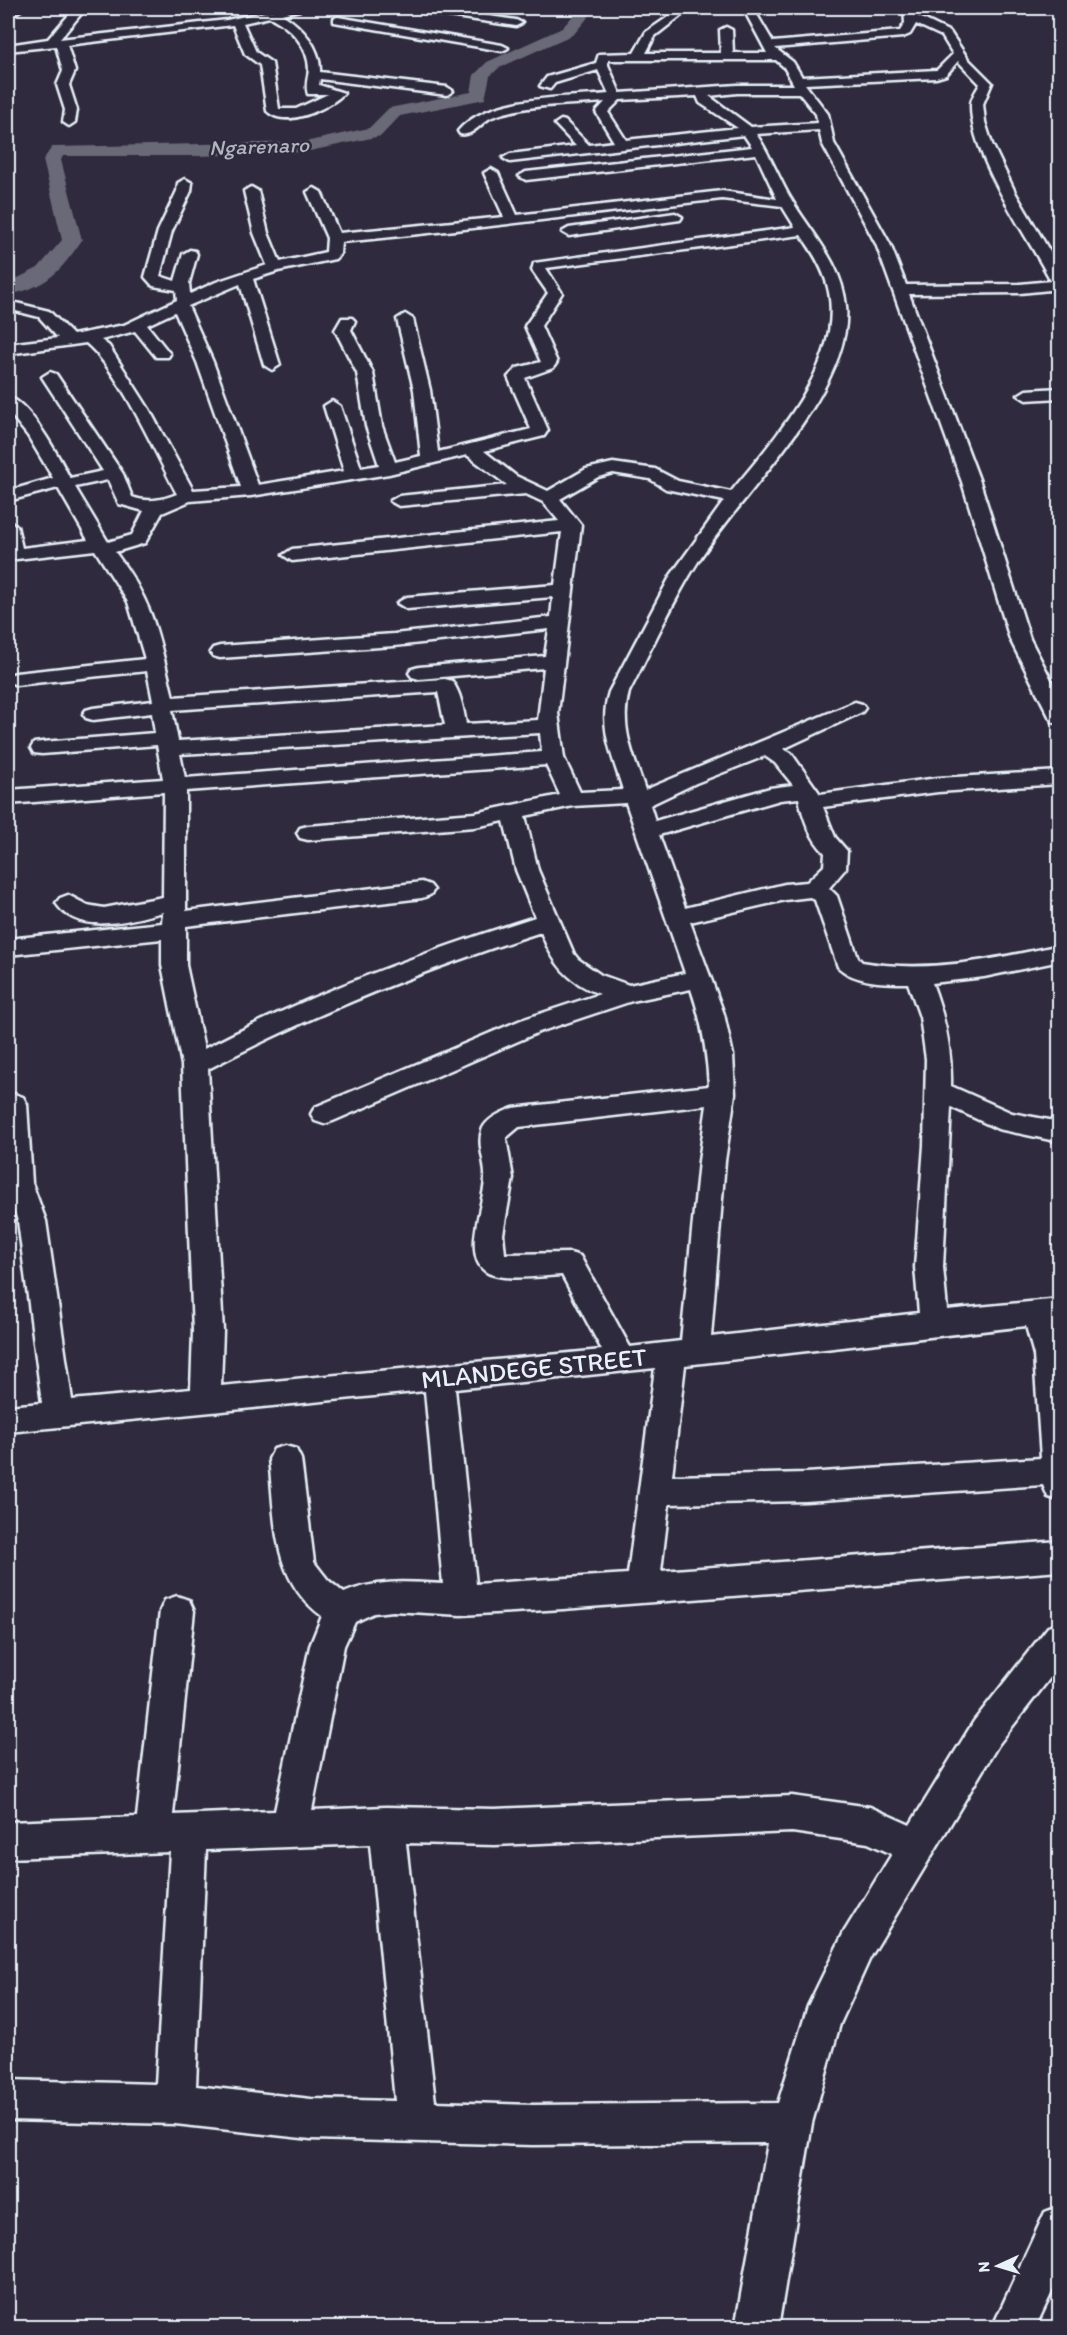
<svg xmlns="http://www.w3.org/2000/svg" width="1067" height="2335" font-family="Itim,sans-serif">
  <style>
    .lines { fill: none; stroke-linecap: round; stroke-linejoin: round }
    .river { fill: #696978; fill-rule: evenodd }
    .minor-casing { stroke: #e8f1f8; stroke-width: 5 }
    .minor { fill: #2f2a3d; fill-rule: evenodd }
    .labels { text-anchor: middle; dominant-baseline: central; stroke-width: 5; stroke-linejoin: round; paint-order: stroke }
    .far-water-label { font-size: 22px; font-style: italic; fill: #afb4be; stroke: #2f2a3d }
    .street-label { font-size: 26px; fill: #e8f1f8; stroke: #2f2a3d }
  </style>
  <rect width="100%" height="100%" fill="#2f2a3d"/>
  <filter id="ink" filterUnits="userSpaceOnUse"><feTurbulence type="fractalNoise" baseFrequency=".0167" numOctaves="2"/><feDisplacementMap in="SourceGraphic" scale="12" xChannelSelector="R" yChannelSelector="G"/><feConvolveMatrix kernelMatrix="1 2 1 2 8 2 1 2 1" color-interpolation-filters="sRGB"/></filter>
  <g filter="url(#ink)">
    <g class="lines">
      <path class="river" d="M580,8H596L574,34L499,68L490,76L485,99L400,116L381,136L305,152L199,156H63L61,160L82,240C60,272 47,287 8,295V283L38,268L62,240L43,160L52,147L305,142L369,128L389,108L471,92L474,75L487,62L562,28Z"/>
      <defs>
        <path id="minor" d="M11,8H24L8,18V10Z
          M75,8H86L60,39L227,20L283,8H301L300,10L282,14C302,27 321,47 320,72L447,87L453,91L447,95L320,79L319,85L344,93C329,109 285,129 267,111L260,65L245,54L233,25L67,45L75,71L69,85L77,110L75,122L69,126L63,122L65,110L57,85L63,71L56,46L8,51V45L48,39ZM270,17C290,27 309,46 309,70C308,78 305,86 308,94H328L296,109H279L272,63L256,52L243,23Z
          M409,8H434L516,20L522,23L516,26L415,11Z
          M666,8H677L683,14L655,36L646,53H721L720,30L726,27L732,30L733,53H767L743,8H753L773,42L900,31L905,23L904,8H915L917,16L950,32L968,59L992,83L983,104L985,122L992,144L1016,194L1060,269V289L1020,293L909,294L980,482L1030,639L1060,697V724L1053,722L1050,718L1010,639L962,482L876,244L822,143L819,130L756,134C769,153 777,174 788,194C809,231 842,262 846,306C854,389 742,493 699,560C672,602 652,648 629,692C619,727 634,757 645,790L855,702L862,704L865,708L862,712L783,749L791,753L820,794L938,778L1060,771V784L938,792L823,807L835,837L847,851L846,868L829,888L837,896L858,958L862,962C929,974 995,959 1060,945V961L984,977L932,983C945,1017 952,1049 951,1086L1012,1113L1060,1122V1142L998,1129L951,1107L943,1267L947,1310L1060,1299V1323H1054L1060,1341V1501L1048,1497L1043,1485L806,1501L669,1504L661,1571L1060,1541V1571L563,1609L461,1615L393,1611L374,1613L355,1622L344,1646L312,1810L386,1807L495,1809L792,1796L870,1807L910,1825L974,1721L1048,1627L1060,1623V1665L998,1745L870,1958L840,2024L812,2123L778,2328H735L768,2143L533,2145L311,2139L175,2124L8,2120V2080L156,2084L170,1852L8,1858V1822L137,1817L160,1611L165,1600L177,1596L189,1600L194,1611L173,1815L275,1811L310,1646L322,1616C270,1578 276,1517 269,1459L274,1449L285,1446L296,1449L301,1459L314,1562L328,1580L344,1593C377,1579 408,1582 443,1584L425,1391L8,1432V1406L42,1403L18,1221L8,1192V1096L14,1094L23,1097L27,1104L32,1183L46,1221L72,1400L191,1389L193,1331L182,1065L162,965V939L8,955V939L162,923L163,912C132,920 78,937 56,903L60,898L68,895L87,905L104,908L163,897L164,792L8,804V790L163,779L157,745L42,754L34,753L31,748L34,743L42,742L155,733L152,713L93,720L86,718L83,714L86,710L93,708L153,701L147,671L16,685L8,681L9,675L16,673L145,659L128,602L95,550L8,560V521L17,526L22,548L88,540L58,488L8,501V491L53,478L28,436L8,411V397C30,402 59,457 70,478L103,471L42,377L50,372L56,374L123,474L132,497C148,503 162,500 177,494C156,454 119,370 86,343L8,354V344L58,338L39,317L8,309V301L49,311L73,335L124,325L177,300L176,290L153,286L145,277L158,231L177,191L178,183L185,179L192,183L191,191L172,231L160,276L175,281L183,254L190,250L195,251L197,254L189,283L190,294L216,282L267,265L254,233L244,191L251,187L258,191L268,233L280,262L326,252L327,238L307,192L314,188L321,192L339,233L504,217L484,173L491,169L498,173L517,215L722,191L777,199L756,154L526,180L519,176L526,172L752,147L744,135L510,162L503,158L510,154L576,146L555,124L561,120L565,121L589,145L614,142L596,112L605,102C569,105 526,104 492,117C481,122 473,137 460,134L458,131C488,95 565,98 609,94L598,70L555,83L550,89L540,86L547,77L596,63L599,54L634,53L646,32L671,15ZM916,24L942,36L953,54L937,70L802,77L793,62L775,48L903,37L910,34ZM608,60H776L784,67L794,85H737L620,93L608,65ZM958,61L980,84C977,90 971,97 971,105C970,156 1027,235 1051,281L1020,284L906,285L890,244L834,143L828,114L805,84L936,78L946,75ZM737,93H799L816,114L818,123L751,127L709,96ZM697,96L700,103L738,128L626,140L608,112L620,100ZM722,199L782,206L795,227L534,263L532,270L548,293L525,326L541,362L517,368L508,377L531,429L438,452L430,390L413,319L405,314L397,319L414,390L421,456L395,462L382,426L373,373L351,330L355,321L352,318H342L335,330L357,373L366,426L379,465L361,468L340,406L332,401L324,406L344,471L258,485L213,362L188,306L240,284L264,365L272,370L280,365L253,279L278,271L335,259L340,254L341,242C468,230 595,213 722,199ZM801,235C813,252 825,271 829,292C843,364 773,440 731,492L678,481L655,469L613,463L586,469L548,491L516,476L484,451L544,436L548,430L525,378L553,368L557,362L541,326L562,293L546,268ZM175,312L197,362L241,487L193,490L149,409L109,346L101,340L135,331L156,357H168L170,354L147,325ZM467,455L507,485L399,496L390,501L399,506L526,494L543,502L559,521L292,549L283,555L292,561L562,532L555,585L407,597L397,603L407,609L553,597L551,617L394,634L220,646L213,648L210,652L213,656L220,658L394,646L549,629L545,656L419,667L412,669L409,673L412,677L419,679L544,668L538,720L466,724C463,708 461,694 452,681L445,679L173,697C158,635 155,605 115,552L145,543L162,513L190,501L251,496L389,474ZM613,473L650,479L666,489L724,501L671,575L609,692C598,727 613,757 623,790L580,792L564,758L558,713L581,525L560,499L598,477ZM108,480L119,504L144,511L132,535L108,542L75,487ZM438,692L445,725L178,741L172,710ZM540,733L542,752L185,778L180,754ZM765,756L775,763L793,785L770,788L655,821L650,805L696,783ZM546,765L560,795L475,813L308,826L300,828L297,833L300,838L308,840L475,827L504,821L516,870L535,917C421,953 310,994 204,1049L186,965V926L422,898L430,895L434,890L430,885L422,882L186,911V791ZM799,798C803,818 810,838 825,853L824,866L807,882L785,884L685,908L659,835L780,800ZM626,803L685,973L629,985L601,975L578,959L574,954L538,870L525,816L573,806ZM810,897L815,900L838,967C855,983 885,983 908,983L920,1017L926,1059L924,1145L915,1267L919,1313L711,1337L725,1161L735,1094L733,1055L724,1014L690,922L785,900ZM541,932C553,963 567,982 600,994L521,1020L315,1107L311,1114L315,1121L324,1124L333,1121L539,1032L632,1001L691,989C702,1021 707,1052 709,1086L513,1108C502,1112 488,1118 483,1128C476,1144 486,1161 485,1178C485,1201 462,1254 485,1271C499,1282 543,1276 562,1275L602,1350L221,1386L223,1331L208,1069C315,1013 426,969 541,932ZM707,1105L699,1161L681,1341L630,1347L580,1256L570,1253L505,1254L503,1234L513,1178L506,1138L519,1127ZM1026,1326L1034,1355L1041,1458L806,1473L672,1476L685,1365ZM655,1368L628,1574L476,1584L455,1389ZM792,1832L868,1843L892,1854L844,1932L808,2006L778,2103L533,2105L435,2102L406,1843L495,1845ZM370,1844L395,2101L311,2099L196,2086L206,1850Z
          M338,17L502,45L508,48L502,51L334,22V18Z
          M675,213L682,217L680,220L569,236L562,232L569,228Z
          M1060,388V398L1026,400L1018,395L1026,390Z
          M1060,2206V2275L1035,2328H992L1045,2212Z"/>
      </defs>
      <use href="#minor" class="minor-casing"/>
      <use href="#minor" class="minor"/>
    </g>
  </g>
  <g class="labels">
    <g class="far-water-label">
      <text transform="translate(259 146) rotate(-2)">Ngarenaro</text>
    </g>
    <g class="street-label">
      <text transform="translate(534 1368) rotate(-6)">MLANDEGE STREET</text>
    </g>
  </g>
  <rect width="1067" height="2335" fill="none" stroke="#2f2a3d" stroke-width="30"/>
  <rect x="15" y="15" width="1037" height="2305" fill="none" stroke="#e8f1f8" stroke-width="2" filter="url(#ink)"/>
  <g transform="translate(998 2266) rotate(266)" stroke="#2f2a3d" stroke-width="4.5" paint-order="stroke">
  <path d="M0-4.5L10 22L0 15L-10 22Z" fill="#e8f1f8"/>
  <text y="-9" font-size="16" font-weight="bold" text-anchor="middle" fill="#e8f1f8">N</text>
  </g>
</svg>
